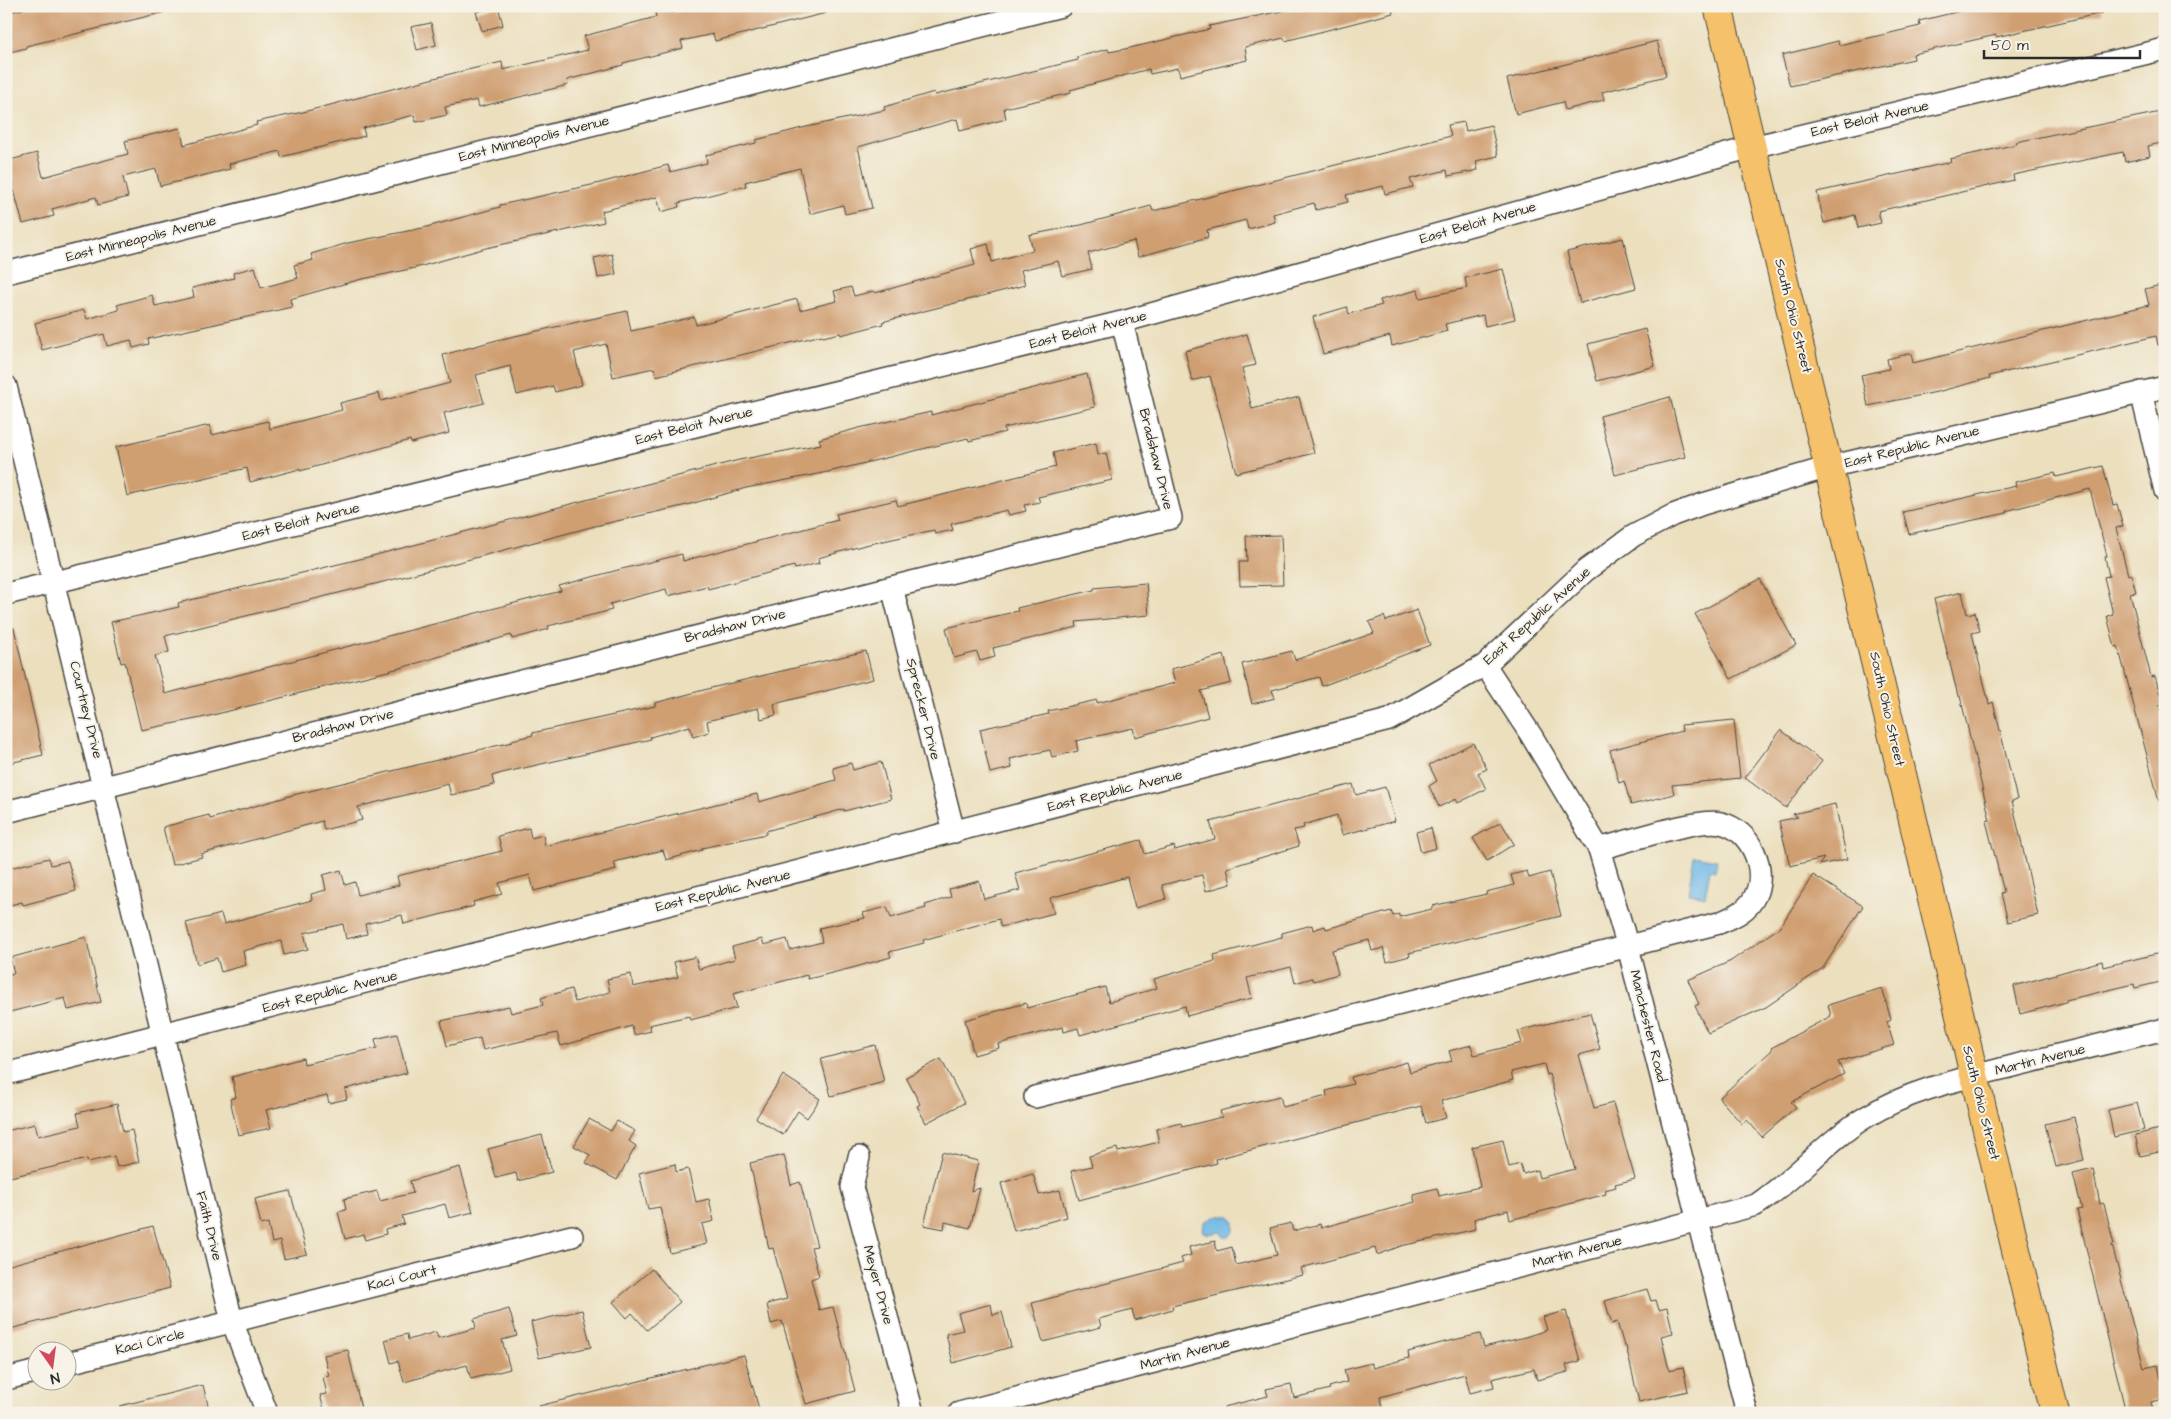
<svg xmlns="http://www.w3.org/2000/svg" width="2171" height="1419" font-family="'Architects Daughter',sans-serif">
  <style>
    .water { fill: #6eb8e6; stroke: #4c7288 }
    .building { fill: #cf9e71 }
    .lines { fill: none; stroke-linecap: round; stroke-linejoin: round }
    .minor-casing { stroke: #484641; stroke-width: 24 }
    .major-casing { stroke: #484641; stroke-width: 30 }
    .minor { stroke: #fff; stroke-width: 21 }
    .major { stroke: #f5c16b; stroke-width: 28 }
    .labels { text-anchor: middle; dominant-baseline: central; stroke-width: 4; stroke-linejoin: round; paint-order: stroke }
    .street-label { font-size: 14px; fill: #2b2b2b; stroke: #f7f3e8 }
  </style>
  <rect width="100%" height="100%" fill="#f7f3e8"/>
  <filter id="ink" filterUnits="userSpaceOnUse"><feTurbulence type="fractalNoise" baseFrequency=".02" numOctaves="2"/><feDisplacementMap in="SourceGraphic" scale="10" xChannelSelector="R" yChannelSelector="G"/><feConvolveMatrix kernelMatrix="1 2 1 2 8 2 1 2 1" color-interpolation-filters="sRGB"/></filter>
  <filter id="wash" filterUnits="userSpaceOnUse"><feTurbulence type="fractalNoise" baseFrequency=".0096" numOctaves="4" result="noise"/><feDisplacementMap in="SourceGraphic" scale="20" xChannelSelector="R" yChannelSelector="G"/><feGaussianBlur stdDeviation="1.12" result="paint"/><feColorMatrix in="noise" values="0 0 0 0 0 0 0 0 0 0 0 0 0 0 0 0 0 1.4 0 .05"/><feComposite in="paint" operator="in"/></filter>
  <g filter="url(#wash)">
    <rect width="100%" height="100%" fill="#ebdfbe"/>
    <path class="water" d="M1694,856L1717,860L1715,871L1710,870L1705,897L1688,893Z
      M1217,1216H1228L1234,1221V1231L1229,1237H1224L1220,1232L1208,1234L1203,1231L1204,1222Z"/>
    <g id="blocks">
      <path class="building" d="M35,6H165V12L26,46V48L6,53V13Z
        M498,6L503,25L482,31L476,12Z
        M654,6H671L672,13L702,6H825L826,13L715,41L713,34L681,41L683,48L623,63V65L567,80L568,85L479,107L477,100L445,107L447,115L416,122L414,115L363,128L365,136L281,157L280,151L229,164L230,169L160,186L156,169L123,177L128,197L98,205L96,197L52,209L54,216L23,224L6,161L37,153L43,177L128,154L125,141L180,128L184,145L257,125L256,122L303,112L454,73L502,62L503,70L588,50L584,36L656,17Z
        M1306,6H1392L1393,13L1285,41L1284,38L1245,47L1247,60L1180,76L1178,68L1150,74L1149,69L1070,90L1071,93L1004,108L1006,119L960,131L957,119L858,147L872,208L845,214L843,205L810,214L800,168L745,182L746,186L678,203L679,207L661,212L657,197L602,211L604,222L486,248L415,268L358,280L290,299L292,307L148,339L149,344L133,348L131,340L107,346L104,334L42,350L35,323L84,310L87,319L119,310L117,305L152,295L155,306L194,297L192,288L234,278L233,273L255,267L261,288L298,278L294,265L313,260L311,254L348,243L423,228L500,207V205L596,184L668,165L670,172L707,163L706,155L756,143V140L802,128L885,110L884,107L934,92L935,95L1078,60L1077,57L1108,49L1109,52L1130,48L1210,29L1209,26Z
        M1981,6H2101L2102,13L1996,37V35L1913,54L1914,59L1790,86L1782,55L1838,41L1839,45L1920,26L1919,21Z
        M431,23L436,45L417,50L411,27Z
        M1657,41L1666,76L1602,92L1604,100L1565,110L1563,102L1516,114L1507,79Z
        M2165,111V142L2148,146L2150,156L2125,162L2123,152L2013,175L2014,180L1878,211L1881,223L1858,228L1855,215L1824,223L1817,192L1951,162L1950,159L2017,144L2016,142Z
        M1464,122L1466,131L1491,125L1498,156L1476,161L1478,170L1448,176L1447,170L1410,179L1413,187L1385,194L1383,186L1346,195L1348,202L1316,210L1314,203L1273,214L1275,222L1248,229L1246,220L1207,230L1208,237L1138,257L1134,241L1088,253L1092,269L1062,276L1058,261L1021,270L1025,285L882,322L883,324L841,335L840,333L823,337L822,335L656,376L654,368L613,377L606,344L574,352L582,385L555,392L553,386L517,395L510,366L476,375L484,403L444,413L449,433L411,443L410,440L300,471V469L250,482L247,468L127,496L116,447L210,425L212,435L268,421L270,429L342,410L340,403L379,393L381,401L450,383L443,355L497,340L627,311L631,331L694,317L696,325L797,299L800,310L837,301L834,291L851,287L854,296L874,291L875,293L975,265L971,249L988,244L992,262L1033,250L1029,235L1081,225L1151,206L1153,211L1451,136L1448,125Z
        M1623,238L1636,288L1580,303L1567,252Z
        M612,254L616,274L598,278L594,258Z
        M1503,269L1515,319L1485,326L1483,315L1445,324L1447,331L1392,346L1390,336L1323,354L1313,317L1347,307L1349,314L1382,305L1380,300L1418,290L1420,298L1467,288L1465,278Z
        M2165,284V344L2158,345L2156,336L1989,376L1990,378L1937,392L1868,406L1861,375L1889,369L1887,359L1911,353L1913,363L2149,305L2145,289Z
        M1645,329L1655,366L1597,381L1588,344Z
        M1247,334L1256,365L1242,368L1252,409L1299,397L1314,453L1236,473L1210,376L1192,381L1185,351Z
        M1087,374L1095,407L1004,428L1005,432L969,441L968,438L828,472L746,488L687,505L595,526L395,579L165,636L169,652L155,656L165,694L561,591L559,586L618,570L682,554L683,561L838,520L836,514L896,500L898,506L1056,467L1053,453L1096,443L1098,455L1106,453L1112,480L1038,497L1040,502L1024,505L1026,511L1009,515L1007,510L951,524L953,530L935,534L934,530L865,545L818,558L819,563L795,569L794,566L708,589L707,586L668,596L666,589L610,604L612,610L548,626L549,629L512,639L511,635L404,667L201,718L141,730L125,662L121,663L111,622L179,607L178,603L372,556L739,460L821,444L819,439L859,428L931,412V415Z
        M1670,397L1685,457L1615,475L1600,416Z
        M2103,466L2113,505L2117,504L2123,526L2116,528L2128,575L2131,574L2136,592L2130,593L2151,677L2155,676L2163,705L2159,706L2165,728V800L2159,801L2118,646L2115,647L2107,616L2113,614L2104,577L2109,576L2105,557L2107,556L2090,489L2006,511L2007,513L1909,534L1903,512L2016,486L2015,482L2055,473L2056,477Z
        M1281,535L1283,585L1240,586L1239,562H1247L1246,536Z
        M1760,579L1796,645L1731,679L1695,614Z
        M1146,583L1149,615L1076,622L1077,627L993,648L995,657L980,661L977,652L954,658L946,628L1018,611L1017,608L1094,590V588Z
        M1962,592L1967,614L1975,612L1980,631L1972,633L1989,704L1993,702L2017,799L2012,801L2038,915L2008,922L2001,893L2004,892L1986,821L1990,820L1960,696H1958L1934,599Z
        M1417,610L1430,645L1322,686L1319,677L1272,690L1275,698L1252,704L1242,664L1292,651L1295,660L1374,633L1369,622L1384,616L1386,621Z
        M14,628L43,755L6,764V629Z
        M866,651L873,679L774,704L776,715L761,719L758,708L707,721L709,732L693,737L690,726L650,737L651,739L502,773L492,776L494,785L468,791L451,795L448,784L358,807L362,820L324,830L322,821L201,854L202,857L172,865L163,827L209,815L210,819L293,795L512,742V740L533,735L532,733L655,706V703L715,687Z
        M1224,655L1231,683L1201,691L1208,717L1135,737L1133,728L1076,741L1078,751L1052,757L1050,750L1010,759L1012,768L990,773L980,729L1049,714L1048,711L1097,700V703L1175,683L1171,669Z
        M1734,720L1740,778L1672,785L1674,794L1631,805L1624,781L1619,783L1610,750L1682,731L1681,725Z
        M1781,730L1822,761L1786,808L1745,778Z
        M1473,743L1487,769L1478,773L1486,789L1458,803L1456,799L1439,807L1429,786L1437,781L1429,765Z
        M881,762L891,799L844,811V809L766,831V834L702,848V850L666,860L663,850L614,862L616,870L534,891L530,875L499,883L502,894L473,902L474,906L404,924L402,915L365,924L367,934L346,939L343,924L304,933L308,949L284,955L281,941L243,951L246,965L221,972L217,958L197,964L186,923L221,914L224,924L312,900L311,894L326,890L323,875L341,870L345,885L355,882L358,895L399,885L397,876L502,851L498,836L529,828L531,838L543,835L545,846L757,794L759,802L836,780L833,768L851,763L853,770Z
        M1353,784L1356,795L1385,787L1395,821L1342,835L1337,815L1303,825L1304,828L1294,830L1299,846L1227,868L1231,884L1206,891L1202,875L1162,885L1166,899L1135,908L1127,877L1050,898L1054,913L1001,927L999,919L923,940L924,943L889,952L891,957L852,968L808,979L807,975L733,994L737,1008L690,1020L689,1016L649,1025L651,1031L634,1035L632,1026L561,1046L557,1033L483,1050L480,1038L447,1046L441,1021L509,1006L511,1013L543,1005L541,998L571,989L575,1002L610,992L607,979L631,974L633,987L678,977L674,962L695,957L699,969L735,959L732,947L762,939L764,945L787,939L790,950L822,942L819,928L865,918L863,913L887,907L891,918L926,908L925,905L951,897L949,889L979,881L984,899L1020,890L1015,873L1141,840L1145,854L1174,846L1175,850L1215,839L1210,822Z
        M1835,804L1847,859L1819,865L1824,858L1790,866L1779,821L1798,817L1793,814Z
        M1501,822L1514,844L1487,861L1473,838Z
        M1431,828L1436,848L1421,852L1416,832Z
        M49,858L51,865L68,861L76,891L23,905L22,902L6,906V869Z
        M1527,871L1529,878L1550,872L1561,916L1409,953L1410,956L1387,962L1383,948L1372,951L1369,940L1332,950L1338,974L1314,981L1312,978L1295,983L1291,967L1247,978L1252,998L1187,1016L1185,1006L1080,1035L1078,1028L1064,1032L1063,1027L998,1044L999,1048L974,1055L965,1020L1026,1003L1027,1008L1105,987L1109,1002L1157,988L1154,979L1215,961L1214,955L1282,937V933L1312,925L1313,930L1325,926L1326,929L1391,911L1393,916L1399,914V917L1432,909V906L1487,894L1486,892L1514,885L1511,875Z
        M1813,875L1863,906L1823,968L1766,1007L1708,1033L1695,1006L1699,1004L1688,980L1731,961L1780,927Z
        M86,937L101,1002L68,1010L65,998L6,1013V975L14,973L10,958Z
        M2160,953L2162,961L2165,960V981L2135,988L2134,984L2066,1000V1002L2020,1014L2014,986L2102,961L2103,967Z
        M1882,988L1891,1020L1887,1022L1894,1045L1838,1062L1844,1074L1791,1102L1796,1107L1762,1137L1747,1120L1742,1124L1719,1098L1772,1050L1771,1048L1831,1016L1828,1005Z
        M1590,1013L1600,1049L1579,1055L1594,1108L1613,1103L1635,1179L1615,1184L1616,1187L1605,1190L1606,1194L1510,1220L1508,1210L1474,1219L1476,1229L1401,1246L1377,1255L1375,1248L1301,1268L1303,1275L1172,1306L1173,1309L1135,1320L1132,1310L1099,1319L1101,1327L1043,1342L1032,1303L1183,1263L1181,1258L1191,1255L1189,1247L1215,1241L1217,1251L1232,1247L1236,1265L1277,1255L1270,1228L1291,1223L1293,1231L1320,1224L1321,1228L1415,1202L1413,1194L1437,1188L1439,1196L1480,1187L1472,1147L1503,1140L1509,1167L1520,1164L1523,1174L1537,1170L1539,1178L1575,1169L1549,1074L1547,1075L1544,1064L1511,1072L1513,1080L1441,1101L1446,1118L1426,1123L1421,1106L1216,1159L1217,1163L1079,1200L1071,1171L1092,1166L1089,1156L1117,1148L1118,1152L1159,1142L1156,1129L1181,1123L1182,1127L1222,1117L1220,1111L1254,1102L1280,1096L1283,1107L1327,1096L1326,1091L1353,1084L1351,1077L1386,1068L1407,1062L1410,1072L1452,1061L1449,1051L1471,1045L1474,1055L1522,1043L1518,1031Z
        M397,1034L407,1073L345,1089L347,1099L329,1103L327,1095L266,1110L271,1128L238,1135L230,1099L236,1097L232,1077L303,1058L304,1064L377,1048L375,1039Z
        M875,1045L884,1082L831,1096L821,1059Z
        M941,1059L964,1103L926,1123L917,1106L920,1104L906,1077Z
        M783,1075L820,1099L807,1118L798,1111L783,1135L756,1118Z
        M2137,1103L2144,1130L2114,1137L2108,1110Z
        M117,1104L123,1132L132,1130L139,1162L117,1167L114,1156L88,1162L87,1159L6,1178V1131L35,1124L38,1136L80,1126L77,1113Z
        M2074,1117L2084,1160L2056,1167L2045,1124Z
        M589,1119L611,1131L617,1121L635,1131L629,1141L636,1146L617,1180L586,1163L590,1155L574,1146Z
        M2159,1129L2164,1151L2140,1156L2135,1135Z
        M542,1135L552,1172L518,1181L516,1173L496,1178L488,1149Z
        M942,1152L978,1161L971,1191L980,1188L970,1228L945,1222L944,1229L924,1225Z
        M784,1155L791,1185L800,1182L817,1246L811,1247L819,1276L811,1279L819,1310L833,1307L855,1391L806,1404L782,1321L771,1324L767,1304L787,1299L773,1248L769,1249L750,1163Z
        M675,1164L676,1172L688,1169L696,1202L709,1199L714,1221L702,1224L707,1244L670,1253L660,1207L648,1209L639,1173Z
        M460,1167L473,1212L449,1218L445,1204L402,1216L404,1224L385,1229L386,1234L365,1240L363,1234L345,1239L338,1212L346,1210L344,1199L377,1191L380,1201L413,1193L410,1181Z
        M2093,1169L2100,1204L2104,1203L2114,1245H2112L2144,1368L2158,1365L2165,1399L2151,1402L2154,1413H2126L2077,1210L2082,1209L2073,1174Z
        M1033,1174L1039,1195L1060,1190L1067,1217L1014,1231L1001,1183Z
        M290,1191L307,1254L284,1259L280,1241L272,1243L268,1223L261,1225L255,1199Z
        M153,1226L170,1288L6,1330V1266Z
        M652,1269L680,1302L647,1330L632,1313L627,1318L613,1302Z
        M1647,1289L1651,1301L1656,1300L1659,1310L1667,1308L1673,1333L1661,1336L1669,1370L1683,1367L1688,1391L1639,1402L1626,1346H1624L1617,1322L1612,1324L1605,1301Z
        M991,1304L993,1315L1002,1312L1011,1347L953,1363L946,1334L963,1330L958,1313Z
        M509,1309L517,1336L502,1340L510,1369L471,1379L467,1365L404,1382L398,1361L391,1363L385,1340L407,1334L408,1340L436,1332L438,1338L476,1328L474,1319Z
        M582,1310L591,1347L539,1358L531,1322Z
        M1566,1311L1580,1361L1566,1365L1568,1372L1537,1380L1534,1369L1492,1379L1494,1387L1470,1393L1465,1374L1380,1397L1384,1413H1224V1407L1268,1396L1266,1389L1291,1384L1294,1398L1330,1389L1329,1387L1347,1382L1344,1370L1371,1363L1373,1368L1409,1358L1408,1352L1445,1342L1480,1334L1484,1347L1525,1337L1547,1330L1543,1317Z
        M348,1350L362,1413H325L320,1395L327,1394L323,1377L329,1376L324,1355Z
        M744,1355L760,1413H539V1406Z
        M203,1385L210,1413H121L120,1406Z"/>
    </g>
  </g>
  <g filter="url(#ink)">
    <use href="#blocks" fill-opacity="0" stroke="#484641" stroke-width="1"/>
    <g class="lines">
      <defs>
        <path id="minor" d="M6,273L1061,6
          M6,386L232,1321L267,1413
          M2141,392L2165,491
          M892,587L954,832
          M6,594L1122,322L1752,147L2165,49
          M1485,665L1531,735L1599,849L1628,947L1747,1413
          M6,812L892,587L1171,518L1122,322
          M6,1074L1389,720L1485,665L1585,571L1633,536L1673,515L1703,504L1829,467L2165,387
          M1035,1097L1719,923C1733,917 1748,911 1755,896C1768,869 1751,830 1721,823C1697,818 1626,842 1599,849
          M859,1157L852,1187L913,1413
          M68,1363L572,1236
          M6,1379L38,1371
          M959,1413L1756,1205C1796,1179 1826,1141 1866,1117C1911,1089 1966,1078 2017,1065C2066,1053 2115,1041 2165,1029"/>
        <path id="major" d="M1718,6L2055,1413"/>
      </defs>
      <use href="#minor" class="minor-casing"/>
      <use href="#major" class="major-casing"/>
      <use href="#minor" class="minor"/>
      <use href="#major" class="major"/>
    </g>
  </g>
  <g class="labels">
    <g class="street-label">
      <text transform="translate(1870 119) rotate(-13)">East Beloit Avenue</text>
      <text transform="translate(534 139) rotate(-14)">East Minneapolis Avenue</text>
      <text transform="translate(1478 223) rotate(-16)">East Beloit Avenue</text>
      <text transform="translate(141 239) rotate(-14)">East Minneapolis Avenue</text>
      <text transform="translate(1793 316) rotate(76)">South Ohio Street</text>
      <text transform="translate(1088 330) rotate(-14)">East Beloit Avenue</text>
      <text transform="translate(694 426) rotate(-14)">East Beloit Avenue</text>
      <text transform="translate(1912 447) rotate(-14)">East Republic Avenue</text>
      <text transform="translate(1156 459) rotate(76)">Bradshaw Drive</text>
      <text transform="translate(301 522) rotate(-14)">East Beloit Avenue</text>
      <text transform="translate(1537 616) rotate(-42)">East Republic Avenue</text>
      <text transform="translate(735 626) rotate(-14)">Bradshaw Drive</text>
      <text transform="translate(923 709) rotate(76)">Sprecker Drive</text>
      <text transform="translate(1887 709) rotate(77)">South Ohio Street</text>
      <text transform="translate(86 710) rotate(76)">Courtney Drive</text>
      <text transform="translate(343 726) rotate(-14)">Bradshaw Drive</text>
      <text transform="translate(1115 791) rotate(-14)">East Republic Avenue</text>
      <text transform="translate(723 891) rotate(-14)">East Republic Avenue</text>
      <text transform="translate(330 992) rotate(-14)">East Republic Avenue</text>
      <text transform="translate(1648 1026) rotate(76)">Manchester Road</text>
      <text transform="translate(2040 1060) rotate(-14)">Martin Avenue</text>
      <text transform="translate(1981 1103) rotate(76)">South Ohio Street</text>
      <text transform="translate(209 1226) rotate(76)">Faith Drive</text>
      <text transform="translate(1577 1252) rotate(-15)">Martin Avenue</text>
      <text transform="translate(402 1278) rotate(-14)">Kaci Court</text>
      <text transform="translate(878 1285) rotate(75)">Meyer Drive</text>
      <text transform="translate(150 1342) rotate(-14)">Kaci Circle</text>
      <text transform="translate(1185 1354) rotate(-15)">Martin Avenue</text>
    </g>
  </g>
  <rect width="2171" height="1419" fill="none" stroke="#f7f3e8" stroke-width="25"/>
  <g transform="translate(52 1366) rotate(166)"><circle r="24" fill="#f7f3e8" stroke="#a5a39c"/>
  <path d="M0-4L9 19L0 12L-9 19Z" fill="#d1495b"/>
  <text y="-8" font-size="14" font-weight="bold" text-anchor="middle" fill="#2b2b2b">N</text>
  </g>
  <path d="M1984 50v8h156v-8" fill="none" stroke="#2b2b2b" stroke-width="2.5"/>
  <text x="1991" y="50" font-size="15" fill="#2b2b2b" stroke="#f7f3e8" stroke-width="4" paint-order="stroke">50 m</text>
</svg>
